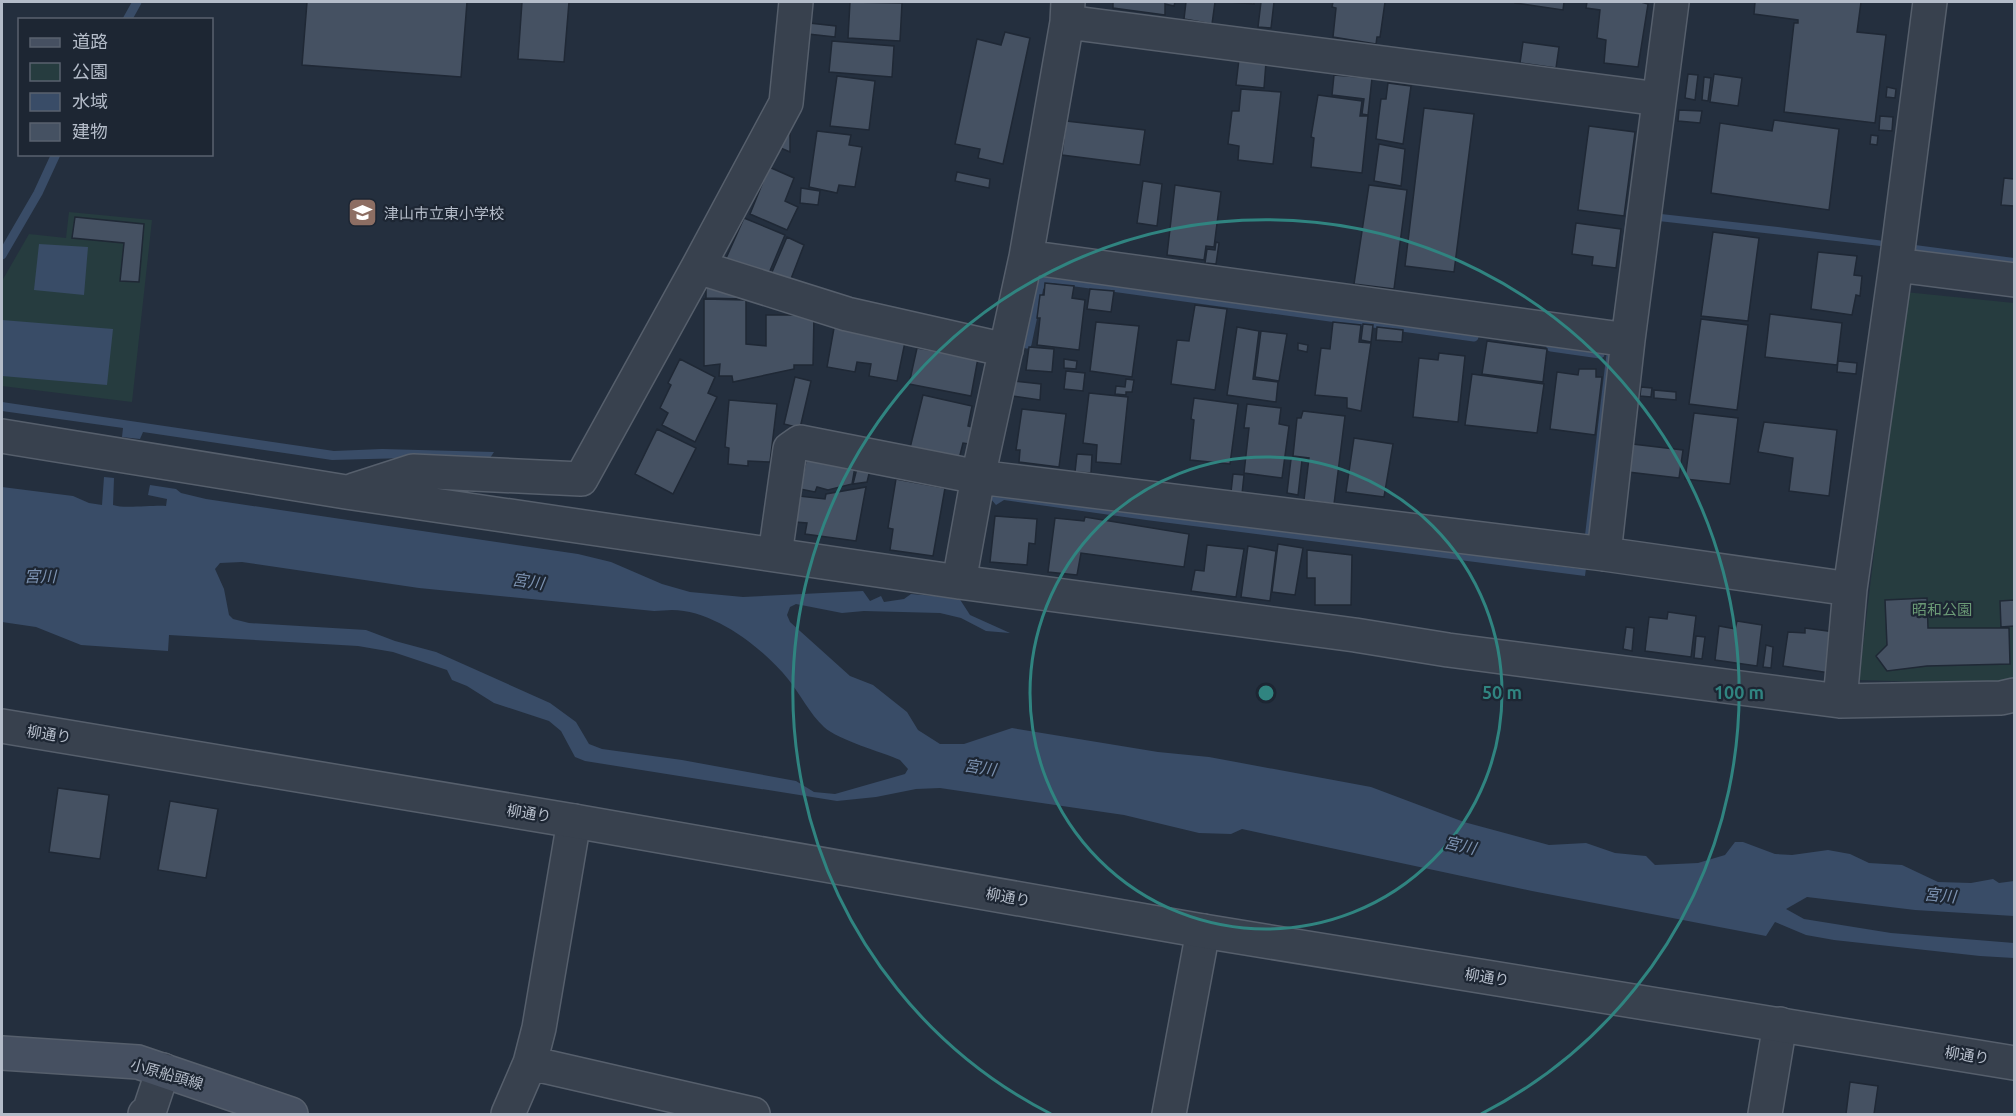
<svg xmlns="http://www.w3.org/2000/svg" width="2016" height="1116" font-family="Ubuntu,'Noto Sans JP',sans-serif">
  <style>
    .green { fill: #263c3f }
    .water { fill: #394c67; fill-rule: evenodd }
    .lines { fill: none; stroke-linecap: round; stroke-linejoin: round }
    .stream { stroke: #394c67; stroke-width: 9 }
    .building { fill: #455162; stroke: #1f2835; stroke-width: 1.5 }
    .minor-casing { stroke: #565f6c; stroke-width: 36 }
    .tertiary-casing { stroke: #565f6c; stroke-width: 36 }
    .secondary-casing { stroke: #565f6c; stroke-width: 36 }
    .minor { stroke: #38414e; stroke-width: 33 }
    .tertiary { stroke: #38414e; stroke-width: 33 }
    .secondary { stroke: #465061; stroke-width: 33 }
    .ring { fill: none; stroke: #308480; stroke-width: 3 }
    .labels { text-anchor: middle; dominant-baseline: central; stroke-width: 4.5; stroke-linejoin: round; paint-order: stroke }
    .poi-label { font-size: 15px; fill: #b4bcc9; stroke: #1d2633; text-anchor: start }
    .park-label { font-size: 15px; fill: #6b9a76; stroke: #1d2633 }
    .street-label { font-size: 15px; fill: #b4bcc9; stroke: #1d2633 }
    .water-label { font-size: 16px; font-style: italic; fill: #7c92b1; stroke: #1d2633 }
    .centre { fill: #308480; stroke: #1d2633; stroke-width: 3 }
    .ring-label { font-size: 18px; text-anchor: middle; font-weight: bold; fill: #308480; stroke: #1d2633; stroke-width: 4.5; stroke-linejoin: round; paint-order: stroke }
  </style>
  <rect width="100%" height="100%" fill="#242f3e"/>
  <path class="green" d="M69,212L152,220L132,402L2,386V281L29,234L66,238Z
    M1905,292L2014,303V678L1989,684L1859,680Z"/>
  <path class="water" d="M1627,208H1633L1634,211L1778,227L2014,258V266L1919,254L1916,250L1632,218L1585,576L1146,520L1004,500L996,505L990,498L1001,492L1581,569L1606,358L1616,301Z
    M39,244L88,247L84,295L34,290Z
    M2,320L113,329L107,385L2,376Z
    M2,402L334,451L382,449L494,452L488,461L406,458L332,460L143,432L140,439L122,437L123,428L2,411Z
    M104,477L114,478L113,505C123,509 152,505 166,506L167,499L148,495L150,485L176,489L181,493L206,499L578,554L611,562L662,584L690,592L743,597L863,591L870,601L881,596L884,602L904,599L911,594L959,598L970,615L1010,633L986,631L961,618L940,613L864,611L842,613L796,604L790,607L787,615L790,622L850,676L873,685L907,712L918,730L940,744H964L1012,728L1158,752L1209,757L1371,787L1464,822L1549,845L1586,843L1615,853L1646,856L1655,865L1698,863L1725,855L1735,842H1743L1775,854L1792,855L1828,850L1850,854L1869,863L1902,865L1938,882L1971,883L1993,879L1999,883L2014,881V916L1915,910L1807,897L1786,909L1804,919L1891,933L2014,943V958L1980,956L1834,940L1806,935L1775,922L1766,936L1532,891L1242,829L1231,834L1199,833L1124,815L940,788L916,789L876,797L837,801L585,761L575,757L561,731L549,721L494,703L467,686L452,680L447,670L393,652L358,646L169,635L168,651L81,645L36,627L2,622V487L73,496L89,503L102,505ZM242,562L419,588L654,611C660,611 666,610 672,610C714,610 763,648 788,679C800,694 810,714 824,727C838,740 882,752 900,760L908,769L905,774L835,794L814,792L796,781L682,760L602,749L589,744L576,722L550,703L436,652L395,641L366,630L249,623L233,619L229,615L224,589L215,569L220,563Z"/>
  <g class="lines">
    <path class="stream" d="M127,20L137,2
      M2,255L38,193L56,154
      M1027,344L1039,287L1047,278L1474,337
      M1551,347L1600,354"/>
  </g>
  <path class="building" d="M307,2H467L461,77L302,65Z
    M522,2H569L564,62L518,59Z
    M850,2L902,3L900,41L848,38Z
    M1113,2H1175L1174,6L1165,4V15L1113,8Z
    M1186,2H1215L1212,24L1184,19Z
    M1229,2H1254V4Z
    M1261,2H1274L1271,28L1258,27Z
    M1333,2H1385L1380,37H1377L1376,44L1333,37L1336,8L1332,7Z
    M1515,2H1564L1563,10L1515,3Z
    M1587,2H1641L1648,4L1638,67L1604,63L1606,40L1597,38L1600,10L1586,8Z
    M1755,2H1861L1857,32L1886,35L1875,123L1784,112L1794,23H1798V20L1754,14Z
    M809,23L836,26L835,37L808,34Z
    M1005,32L1030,38L1003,164L978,158L980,149L955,144L977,39L1001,45Z
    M832,41L894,46L892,77L829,72Z
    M1523,42L1559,47L1556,68L1520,63Z
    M1239,59L1266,62L1264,88L1236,85Z
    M1688,74L1698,75L1695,100L1685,98Z
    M1714,74L1742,78L1738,106L1710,102Z
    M1334,75L1372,78L1368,115L1362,114L1364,99L1332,95Z
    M837,76L875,81L869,130L830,126Z
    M1704,77L1711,78L1708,101L1702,100Z
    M1388,83L1411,86L1403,144L1376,139L1381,99H1386Z
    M1887,87L1896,89L1895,98L1886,97Z
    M1241,89L1281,92L1273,164L1238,160L1239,146L1228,144L1232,111H1239Z
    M1318,95L1362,101L1360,116H1368L1362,173L1311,167L1314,138L1311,137Z
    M1424,108L1474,114L1454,272L1405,266Z
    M1679,110L1702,111L1700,123L1678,121Z
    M1880,116L1893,117L1892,131L1879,130Z
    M1774,120L1839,129L1829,210L1711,193L1720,123L1772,131Z
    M1066,121L1145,130L1140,165L1062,155Z
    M1589,126L1635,132L1624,216L1578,210Z
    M784,131L790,133V152L776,146Z
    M817,131L851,135L849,145L862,147L855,187L839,185L837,193L809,187Z
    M1871,135L1878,136L1877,145L1870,144Z
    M1379,144L1405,149L1401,186L1374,181Z
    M769,167L794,178L785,201L798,207L787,230L750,214Z
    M957,172L990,179L989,188L955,181Z
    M2004,178L2014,179V206L2001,205Z
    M1143,181L1162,184L1157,226L1137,223Z
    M1175,185L1221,192L1214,247L1206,246L1204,260L1167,255Z
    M1369,185L1407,190L1394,289L1354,284Z
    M801,188L820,191L818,205L800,203Z
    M75,217L144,224L139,282L120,281L124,243L72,238Z
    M744,218L785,235L767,278L723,265Z
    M1576,223L1621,229L1616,268L1592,265L1593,257L1572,254Z
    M1713,232L1759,238L1748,321L1701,316Z
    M787,237L804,245L789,284L769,279Z
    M1216,242L1219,243L1216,264L1205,263L1207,249L1215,250Z
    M1818,252L1857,256L1854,275L1862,276L1860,296L1856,295L1852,315L1811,309Z
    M1045,283L1074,286L1072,298L1085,300L1079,350L1037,345L1040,318H1037L1040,295H1044Z
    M706,287L745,297L744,299L706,298Z
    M1090,289L1114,291L1111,312L1087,309Z
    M704,299L746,300V344L766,346V315H814L813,365H794V369L733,382L732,376H719L720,364L704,366Z
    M1195,305L1227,309L1215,390L1171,384L1177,340L1189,341Z
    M1770,314L1842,323L1837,365L1765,357Z
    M1701,319L1748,325L1737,410L1689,404Z
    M1096,322L1139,326L1132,377L1090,371Z
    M1333,322L1361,325L1359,342L1371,343L1361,411L1347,408V398L1315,395L1321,348L1330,349Z
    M1363,324L1373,325L1371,342L1361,340Z
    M1237,327L1259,331L1253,379L1278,382L1276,402L1227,395Z
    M1377,327L1403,330L1402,342L1376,340Z
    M834,328L905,342L897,381L869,376L871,364L857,362L855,372L827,367Z
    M1261,331L1287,334L1279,381L1255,377Z
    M1487,341L1547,349L1543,382L1482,374Z
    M1298,343L1308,345L1307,352L1298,350Z
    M1029,347L1054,349L1052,372L1026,370Z
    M917,348L978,358L971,396L909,384Z
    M1439,353L1465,356L1458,422L1413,417L1419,358L1438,360Z
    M680,359L715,377L708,393L717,397L695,442L662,425L668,413L660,408L671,385L668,383Z
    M1064,359L1077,361L1076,369L1064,368Z
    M1838,361L1857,363L1856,374L1837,372Z
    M1579,369H1596V377H1602L1595,435L1550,429L1557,372L1578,375Z
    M1066,371L1085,373L1083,391L1064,389Z
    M1472,374L1544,384L1537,433L1465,425Z
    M795,377L811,381L800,428L784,424Z
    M1126,379L1134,380L1132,392H1126V395L1115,394L1116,386L1125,387Z
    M1014,381L1041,384L1040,400L1012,396Z
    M1641,387L1652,388L1651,397L1640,396Z
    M1654,390L1676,392V400L1654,398Z
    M1089,393L1128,397L1121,464L1096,462L1097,445L1083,443Z
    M923,395L972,406L968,426L972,427L969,444L963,443L959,459L910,448Z
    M1194,398L1238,404L1230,464L1190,460L1194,420L1191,419Z
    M729,400L777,404L770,462L748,461V466L728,464L729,448L725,447Z
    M1247,404L1281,408L1279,424L1289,426L1282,478L1244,473L1249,428H1244Z
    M1022,409L1066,414L1059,467L1019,462L1020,450H1016Z
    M1303,411L1345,416L1334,504L1304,500L1309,458L1293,456L1297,418H1301Z
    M1694,413L1738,418L1730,484L1685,479Z
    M1764,422L1837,430L1829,496L1789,491L1793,458L1758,452Z
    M657,429L696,448L673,494L635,474Z
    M1354,438L1393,444L1384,497L1346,492Z
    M1632,444L1683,450L1679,478L1628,472Z
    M1077,454L1092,455L1091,473L1075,472Z
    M807,456L855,467L852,484L828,490L817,487L815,492L800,489Z
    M1291,459L1302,460L1298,495L1287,493Z
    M857,468L870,470L867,482L853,484Z
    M1233,474L1244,475L1242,494L1231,492Z
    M896,479L945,488L933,556L890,550L893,529L888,528Z
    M866,487L856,541L805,534L807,523L795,522L799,496L825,499L826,494Z
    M995,516L1037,519L1035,544L1029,543L1027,565L990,562Z
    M1085,517L1189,534L1184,567L1081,553L1077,575L1048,572L1055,518L1084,521Z
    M1278,544L1303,548L1295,595L1272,592Z
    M1207,545L1244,549L1236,597L1191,591L1195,570L1204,571Z
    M1248,546L1276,551L1270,601L1241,597Z
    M1307,550L1352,555L1351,605H1315V578H1307Z
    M1927,598L1928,628H2009L2010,664L1927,666L1887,671L1876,656L1887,645L1885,600Z
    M2014,600V643V626L2001,627L2000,601Z
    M1668,612L1696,616L1691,657L1645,651L1649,617L1667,619Z
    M1737,621L1762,625L1757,666L1715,660L1719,626L1735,629Z
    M1626,627L1634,628L1632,651L1623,649Z
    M1805,628L1835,632L1830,673L1783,666L1788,632L1805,633Z
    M1696,636L1705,637L1702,659L1694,658Z
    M1766,645L1773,647L1771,668L1763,667Z
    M58,788L109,795L100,859L49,852Z
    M170,801L218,809L206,878L158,870Z
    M1850,1082L1878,1086L1874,1114H1846Z"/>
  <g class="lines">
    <defs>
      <path id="minor" d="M1068,2L1067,22L1026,257L978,477L1604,554L1850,589
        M1067,22L1659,99
        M1026,257L1628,340
        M1896,265L2014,280
        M698,267L847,314L1006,350
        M2,436L346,492L959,582L1355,635L1448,650L1840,701L2001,698L2014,695
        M354,490L413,471L581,479L698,267L786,103L796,2
        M1604,554L1628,340L1672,2
        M775,555L790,449L800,442L978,477L959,582
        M1840,701L1850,589L1896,265L1930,2
        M530,1063L753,1114
        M145,1114L149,1112L163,1070
        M508,1114L530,1063L539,1028L574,821
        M1169,1114L1203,931
        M1765,1114L1780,1024"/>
      <path id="tertiary" d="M2,726L574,821L1203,931L2014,1063"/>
      <path id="secondary" d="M2,1053L138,1062L291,1114"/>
    </defs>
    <use href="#minor" class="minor-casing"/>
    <use href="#tertiary" class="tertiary-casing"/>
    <use href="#secondary" class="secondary-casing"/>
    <use href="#minor" class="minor"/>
    <use href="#tertiary" class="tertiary"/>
    <use href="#secondary" class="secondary"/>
  </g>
  <g class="ring">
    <circle cx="1266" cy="693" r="236"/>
    <path d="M1051 1114A473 473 0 1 1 1481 1114"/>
  </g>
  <defs>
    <symbol id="school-square" viewBox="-11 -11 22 22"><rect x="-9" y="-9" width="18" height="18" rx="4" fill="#8d6e63" stroke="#1d2633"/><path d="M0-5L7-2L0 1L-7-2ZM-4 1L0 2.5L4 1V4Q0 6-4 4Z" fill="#fff"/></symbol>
  </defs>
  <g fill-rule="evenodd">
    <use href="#school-square" x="346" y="196" width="33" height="33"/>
  </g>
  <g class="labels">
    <g class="poi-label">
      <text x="384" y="213">津山市立東小学校</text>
    </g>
    <g class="park-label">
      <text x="1942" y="609">昭和公園</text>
    </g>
    <g class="street-label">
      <text transform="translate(49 734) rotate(9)">柳通り</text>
      <text transform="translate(529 813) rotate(9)">柳通り</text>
      <text transform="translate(1008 897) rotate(10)">柳通り</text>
      <text transform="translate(1487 977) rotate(9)">柳通り</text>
      <text transform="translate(1967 1055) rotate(9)">柳通り</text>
      <text transform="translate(167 1074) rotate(16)">小原船頭線</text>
    </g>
    <g class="water-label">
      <text x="40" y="576">宮川</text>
      <text transform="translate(528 581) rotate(8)">宮川</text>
      <text transform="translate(980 767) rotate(9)">宮川</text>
      <text transform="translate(1460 845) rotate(13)">宮川</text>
      <text transform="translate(1940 895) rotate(5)">宮川</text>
    </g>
  </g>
  <circle cx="1266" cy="693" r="9" class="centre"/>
  <g class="ring-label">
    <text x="1502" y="699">50 m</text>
    <text x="1739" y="699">100 m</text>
  </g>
  <rect width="2016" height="1116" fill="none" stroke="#b4bcc9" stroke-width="6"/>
  <rect x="18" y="18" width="195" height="138" fill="#1d2633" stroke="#59626f" stroke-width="1.5"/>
  <rect x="30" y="38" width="30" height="9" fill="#465061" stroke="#59626f" stroke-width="1.5"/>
  <text x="72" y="48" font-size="18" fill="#b4bcc9">道路</text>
  <rect x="30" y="63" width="30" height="18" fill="#263c3f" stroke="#59626f" stroke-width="1.5"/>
  <text x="72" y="78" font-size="18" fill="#b4bcc9">公園</text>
  <rect x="30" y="93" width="30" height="18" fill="#394c67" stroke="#59626f" stroke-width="1.5"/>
  <text x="72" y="108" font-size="18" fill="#b4bcc9">水域</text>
  <rect x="30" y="123" width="30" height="18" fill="#455162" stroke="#59626f" stroke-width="1.5"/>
  <text x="72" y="138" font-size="18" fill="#b4bcc9">建物</text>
</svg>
